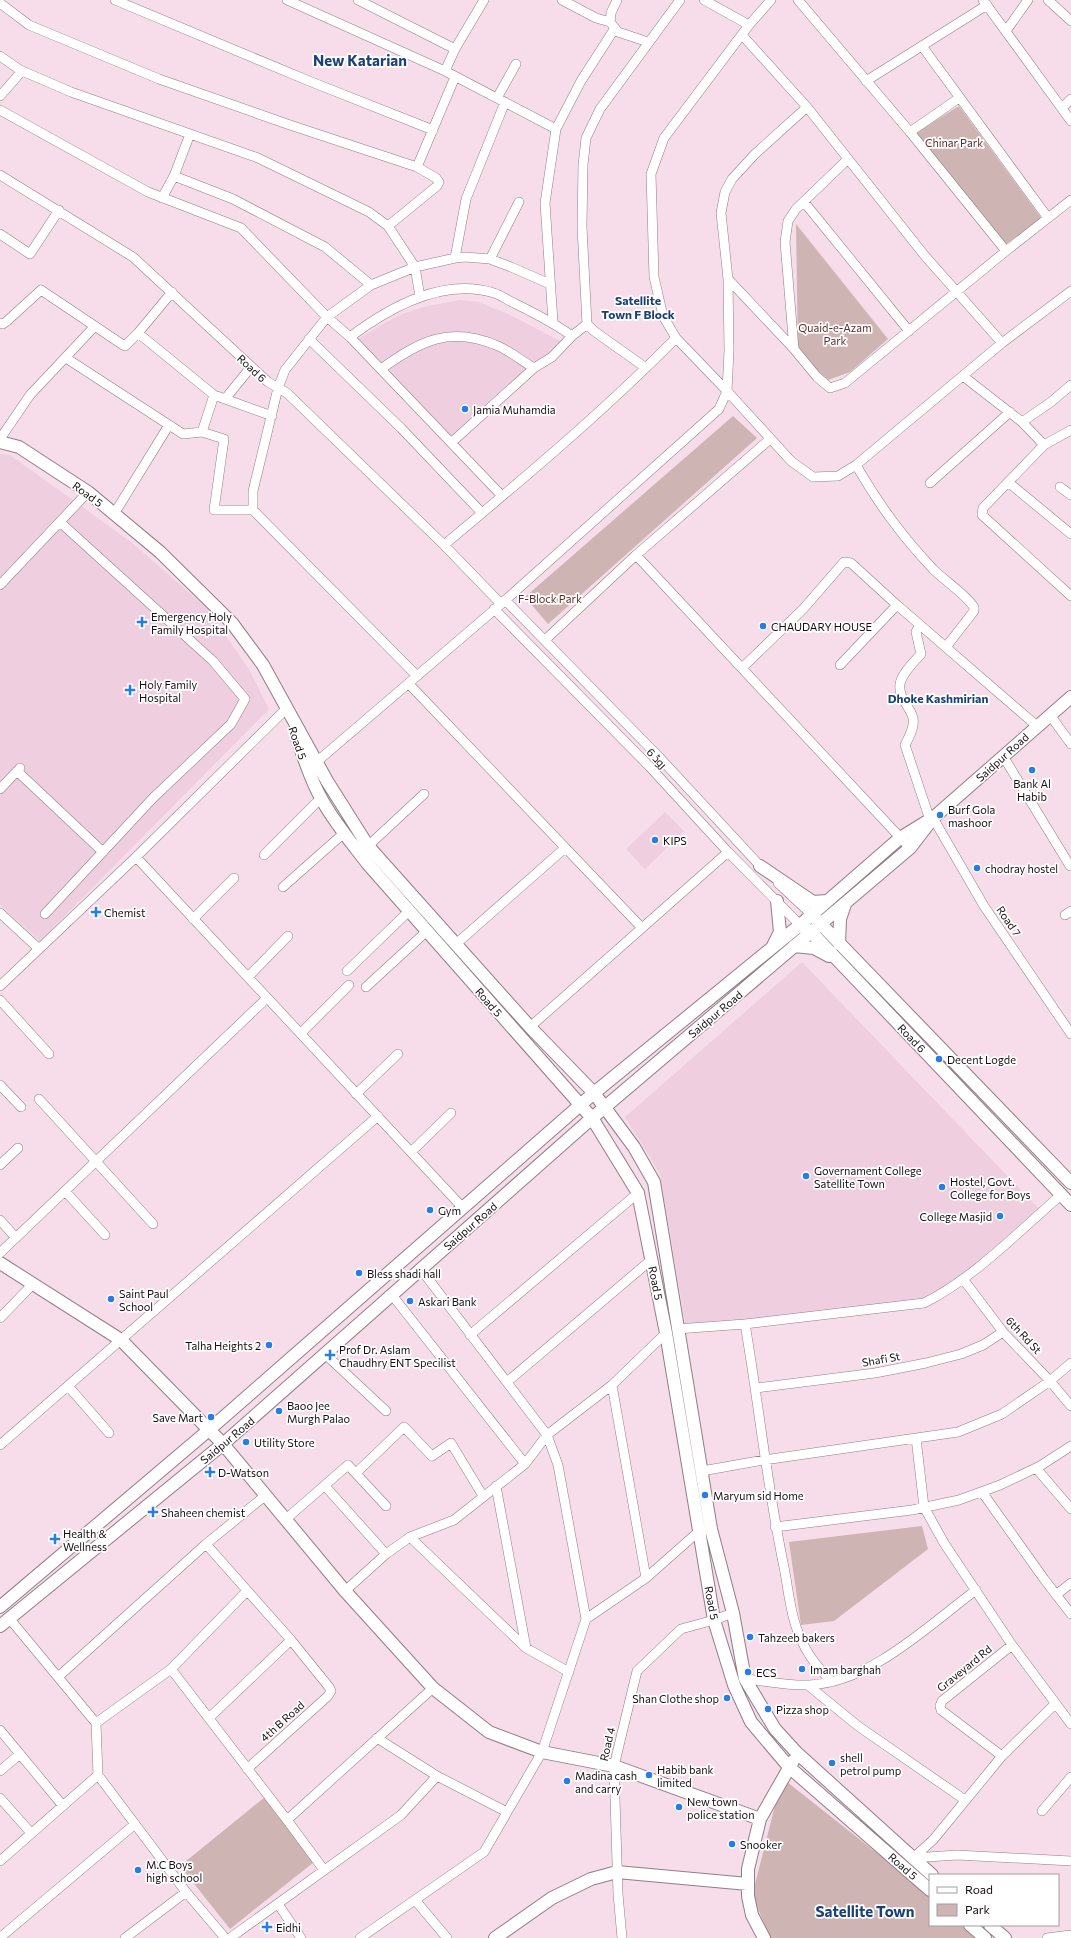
<svg xmlns="http://www.w3.org/2000/svg" width="1071" height="1938" font-family="Commissioner,Cairo,sans-serif">
  <style>
    .built { fill: #efcfdf }
    .green { fill: #ceb4b2 }
    .lines { fill: none; stroke-linecap: round; stroke-linejoin: round }
    .street-casing { stroke: #927d87; stroke-width: 10 }
    .secondary-casing { stroke: #927d87; stroke-width: 14 }
    .street { stroke: #fff; stroke-width: 9 }
    .secondary { stroke: #fff; stroke-width: 12 }
    .poi-dot { fill: #277de7; stroke: #fff; stroke-width: 1.5 }
    .labels { text-anchor: middle; dominant-baseline: central; stroke-width: 3.5; stroke-linejoin: round; paint-order: stroke }
    .park-label { font-size: 11px; fill: #5b2c2b; stroke: #fff }
    .street-label { font-size: 11px; fill: #150d11; stroke: #fff }
    .poi-label { font-size: 11px; fill: #150d11; stroke: #fff; text-anchor: start }
    .neighbourhood-label { font-size: 12px; font-weight: bold; fill: #194176; stroke: #fff }
    .district-label { font-size: 15px; font-weight: bold; fill: #194176; stroke: #fff }
  </style>
  <rect width="100%" height="100%" fill="#f6dde9"/>
  <path class="built" d="M460,300L479,302L510,315L564,343L452,439L356,340L399,315L423,307Z
    M0,454L10,455L131,542L207,608L250,671L269,709L40,941L0,905Z
    M665,812L684,831L645,869L626,849Z
    M802,962L1044,1214L941,1296L911,1306L686,1328L660,1174L625,1117Z"/>
  <path class="green" d="M959,106L1042,219L1006,244L914,134Z
    M796,224L888,339L850,372L828,380L798,352Z
    M733,416L757,438L548,624L525,597Z
    M922,1526L928,1549L834,1621L801,1625L789,1542Z
    M782,1778L930,1895V1925H967L984,1938H771L752,1896Z
    M265,1797L314,1862L230,1929L180,1866Z"/>
  <g class="lines">
    <defs>
      <path id="street" d="M115,0L309,81L433,130
        M287,0L445,71L556,129L545,203L553,322
        M358,0L455,49
        M562,0L596,18L610,22
        M617,0L611,13L610,22L618,32L648,42
        M704,0L749,25
        M771,0L749,25L664,138L651,174L654,277L663,316L676,338L727,391L791,461L813,477L838,476L856,465L1002,343L1071,291
        M798,0L910,132L1006,251
        M983,0L1071,121
        M1048,0L1071,21
        M0,3L29,25L159,79L290,125L417,167L436,178L439,182L437,186L388,226
        M1006,31L1028,0
        M742,35L807,107L925,256L1002,343
        M922,46L1048,218
        M0,56L20,70L71,92L258,158L369,212L388,226L415,267L420,297
        M445,71L455,49L484,0
        M866,81L987,5
        M0,96L22,71
        M497,98L516,64
        M1062,108L1071,99
        M0,110L148,192L241,228L327,317L350,337L502,496
        M556,129L581,81L615,28
        M910,132L959,98
        M417,167L455,77
        M0,175L133,257L268,382L287,393L444,545L501,604
        M174,176L233,199L325,247L371,285
        M162,198L174,176L190,134
        M804,202L909,331
        M0,234L30,254L59,210
        M455,258L466,199L505,102
        M490,259L519,202
        M728,279L794,349L817,377L830,388L845,383L1006,251L1071,200
        M0,323L3,324L7,321L41,290L123,345L125,346L138,333L214,395L272,416
        M138,333L172,292
        M350,337C390,307 443,277 494,293C501,295 507,300 514,303C534,313 553,322 572,336
        M309,339L401,428L482,513
        M794,349L785,242L788,221L796,209L848,159
        M66,358L183,434L202,432L224,439L214,510H253L417,676
        M646,368L594,331L587,324L582,227L583,165L586,138L600,109L680,0
        M381,369C420,341 450,325 498,346C510,351 522,361 534,368
        M963,376L1022,422L1044,445L1071,430
        M225,399L251,367
        M1022,422L1051,402L1071,385
        M202,432L214,395
        M0,439L30,395L95,326
        M452,442L534,368L552,357L572,336L587,324
        M1044,445L983,508L982,515L1071,596
        M856,465C880,506 901,535 933,569C946,582 963,592 974,607V611L946,647
        M1008,482L1071,534
        M930,483L1010,412
        M1060,487L1071,495
        M253,510V491L278,388L285,370L327,317L371,285L415,267L455,258L465,257L490,259L511,267L550,284
        M114,514L169,425
        M444,545C523,479 603,412 676,338
        M636,555L769,440
        M0,585L88,492
        M505,600L660,758L764,870
        M494,609L649,766L728,852L800,925
        M920,625L916,632L921,654C914,662 902,673 900,684C898,698 910,706 913,718C915,727 909,737 905,745L930,820
        M545,640L636,555L910,848
        M840,665L897,605
        M742,668L804,608L844,562L851,563L897,605L1037,726
        M409,684L642,928
        M1050,715L1071,744
        M1003,756L1070,866
        M313,765L501,604L719,409L727,391L729,351L728,279L721,213L725,192L732,179L755,154L807,107
        M17,771L103,852
        M0,789L20,768
        M933,818L984,906L1071,1034
        M368,846L424,794
        M264,855L321,798
        M136,857L463,1208
        M778,883L811,914
        M283,887L344,833
        M0,913L38,948
        M45,914L153,798L231,724L245,699L213,661L61,523
        M1065,915L1071,911
        M193,919L234,878
        M456,944L565,848
        M347,971L409,911
        M248,977L288,936
        M0,986L136,857L287,708
        M366,987L427,931
        M0,1000L49,1054
        M530,1027L728,852
        M301,1033L349,985
        M0,1085L21,1107
        M356,1094L398,1054
        M39,1099L153,1224
        M411,1152L451,1113
        M0,1165L18,1148
        M65,1191L105,1235
        M0,1220L16,1238
        M0,1253L267,998
        M420,1268L547,1435L558,1465L586,1619
        M963,1279L1003,1332L1050,1381L1071,1406
        M392,1295L525,1464
        M0,1318L33,1284
        M745,1324C759,1405 767,1487 784,1567C788,1587 790,1613 798,1632C806,1653 816,1666 832,1682
        M677,1329L745,1324L924,1303C973,1279 1019,1231 1061,1195
        M470,1335L638,1193
        M325,1354L386,1411
        M507,1382L651,1260
        M612,1385L646,1578
        M68,1386L109,1433
        M756,1388L875,1373L926,1363L961,1354L983,1345L1003,1332
        M916,1438L924,1507L944,1543L1012,1645L1071,1724
        M0,1445L378,1116
        M1036,1468L1071,1509
        M702,1471L764,1460L958,1432L1002,1414L1050,1381L1071,1363
        M356,1473L404,1427L432,1456L451,1443L483,1496
        M325,1486L386,1554
        M496,1486L526,1648
        M982,1492L1044,1579L1071,1614
        M286,1519L348,1465L386,1506
        M775,1527L912,1510L959,1500L1000,1485L1040,1466L1071,1446
        M410,1537L526,1648L569,1672
        M345,1591L386,1554L410,1537L454,1520L525,1464L547,1435L612,1385L666,1333
        M1056,1595L1071,1583
        M9,1618L96,1723
        M171,1669L287,1820L324,1870
        M58,1677L206,1544
        M745,1679C766,1681 788,1686 809,1685C870,1683 929,1625 976,1590
        M809,1686L858,1726L965,1800
        M209,1718L291,1640
        M0,1730L63,1806
        M377,1738L437,1776L507,1812
        M1002,1756L941,1710L940,1706L942,1701L1012,1645
        M247,1769L328,1696L331,1691L329,1687L291,1640L206,1544L266,1495
        M0,1771L20,1754
        M0,1798L31,1833
        M1042,1811L1071,1777
        M287,1820L433,1688
        M913,1858L933,1840L1002,1756L1055,1704
        M913,1858L957,1855L1071,1861
        M0,1861L98,1775
        M415,1900L447,1938
        M278,1904L301,1938
        M2,1936L135,1824
        M125,1938L186,1892
        M225,1938L186,1892L98,1775L96,1723L171,1669L247,1591
        M230,1938L401,1815L437,1776
        M360,1938L484,1852L542,1752L586,1619L646,1578L698,1532L704,1531
        M622,1938L618,1894L614,1766L637,1671L681,1629L714,1620L733,1613
        M1047,1938L1071,1935"/>
      <path id="secondary" d="M0,442L19,447L88,492L160,552L232,623L263,665L327,781L368,846L530,1027L594,1093L634,1147L654,1182L711,1529L733,1613L745,1679L775,1729L797,1753L932,1875
        M297,738C304,758 310,779 321,798C333,821 351,842 367,863L592,1118L638,1193L666,1333L714,1620L734,1685L751,1722L789,1767L930,1890
        M760,866L813,902L827,901
        M816,919L1071,1183
        M804,928L811,932L1071,1205
        M839,944L840,919L845,904
        M773,946L780,932L777,901
        M794,946L814,948L829,956
        M0,1263L121,1340L223,1444L345,1591L433,1688L489,1732L542,1752L614,1766L760,1819
        M0,1607L210,1429L594,1093L800,925L900,838L926,822
        M0,1626L223,1444L592,1118L910,848L933,818L1071,697
        M970,1925L985,1938
        M990,1925L1005,1938
        M495,1938L552,1898L591,1879L617,1872L748,1884
        M764,1938L752,1915L748,1896V1869L760,1819L793,1761"/>
    </defs>
    <use href="#street" class="street-casing"/>
    <use href="#secondary" class="secondary-casing"/>
    <use href="#street" class="street"/>
    <use href="#secondary" class="secondary"/>
  </g>
  <g class="poi-dot">
    <circle cx="465" cy="409" r="4"/>
    <path d="M140 616h4v4h4v4h-4v4h-4v-4h-4v-4h4z"/>
    <circle cx="763" cy="626" r="4"/>
    <path d="M128 684h4v4h4v4h-4v4h-4v-4h-4v-4h4z"/>
    <circle cx="1032" cy="770" r="4"/>
    <circle cx="940" cy="815" r="4"/>
    <circle cx="655" cy="840" r="4"/>
    <circle cx="977" cy="868" r="4"/>
    <path d="M94 906h4v4h4v4h-4v4h-4v-4h-4v-4h4z"/>
    <circle cx="939" cy="1059" r="4"/>
    <circle cx="806" cy="1176" r="4"/>
    <circle cx="942" cy="1187" r="4"/>
    <circle cx="430" cy="1210" r="4"/>
    <circle cx="1000" cy="1216" r="4"/>
    <circle cx="359" cy="1273" r="4"/>
    <circle cx="111" cy="1299" r="4"/>
    <circle cx="410" cy="1301" r="4"/>
    <circle cx="269" cy="1345" r="4"/>
    <path d="M328 1349h4v4h4v4h-4v4h-4v-4h-4v-4h4z"/>
    <circle cx="279" cy="1411" r="4"/>
    <circle cx="211" cy="1417" r="4"/>
    <circle cx="246" cy="1442" r="4"/>
    <path d="M208 1466h4v4h4v4h-4v4h-4v-4h-4v-4h4z"/>
    <circle cx="705" cy="1495" r="4"/>
    <path d="M151 1506h4v4h4v4h-4v4h-4v-4h-4v-4h4z"/>
    <path d="M53 1533h4v4h4v4h-4v4h-4v-4h-4v-4h4z"/>
    <circle cx="750" cy="1637" r="4"/>
    <circle cx="802" cy="1669" r="4"/>
    <circle cx="748" cy="1672" r="4"/>
    <circle cx="727" cy="1698" r="4"/>
    <circle cx="768" cy="1709" r="4"/>
    <circle cx="832" cy="1763" r="4"/>
    <circle cx="649" cy="1775" r="4"/>
    <circle cx="567" cy="1781" r="4"/>
    <circle cx="679" cy="1807" r="4"/>
    <circle cx="732" cy="1844" r="4"/>
    <circle cx="138" cy="1870" r="4"/>
    <path d="M265 1921h4v4h4v4h-4v4h-4v-4h-4v-4h4z"/>
  </g>
  <g class="labels">
    <g class="park-label">
      <text x="954" y="142">Chinar Park</text>
      <text x="835" y="327">Quaid-e-Azam<tspan x="835" dy="13">Park</tspan></text>
      <text x="550" y="598">F-Block Park</text>
    </g>
    <g class="street-label">
      <text transform="translate(252 368) rotate(43)">Road 6</text>
      <text transform="translate(88 494) rotate(36)">Road 5</text>
      <text transform="translate(298 743) rotate(71)">Road 5</text>
      <text transform="translate(1002 757) rotate(-42)">Saidpur Road</text>
      <text transform="translate(657 758) rotate(46)">روڈ 6</text>
      <text transform="translate(1009 921) rotate(56)">Road 7</text>
      <text transform="translate(489 1002) rotate(49)">Road 5</text>
      <text transform="translate(715 1014) rotate(-40)">Saidpur Road</text>
      <text transform="translate(912 1038) rotate(46)">Road 6</text>
      <text transform="translate(470 1226) rotate(-41)">Saidpur Road</text>
      <text transform="translate(656 1283) rotate(79)">Road 5</text>
      <text transform="translate(1024 1335) rotate(47)">6th Rd St</text>
      <text transform="translate(881 1359) rotate(-10)">Shafi St</text>
      <text transform="translate(227 1440) rotate(-40)">Saidpur Road</text>
      <text transform="translate(712 1603) rotate(80)">Road 5</text>
      <text transform="translate(964 1668) rotate(-39)">Graveyard Rd</text>
      <text transform="translate(282 1721) rotate(-42)">4th B Road</text>
      <text transform="translate(607 1744) rotate(-77)">Road 4</text>
      <text transform="translate(903 1866) rotate(41)">Road 5</text>
    </g>
    <g class="poi-label">
      <text x="473" y="409">Jamia Muhamdia</text>
      <text x="151" y="616">Emergency Holy<tspan x="151" dy="13">Family Hospital</tspan></text>
      <text x="771" y="626">CHAUDARY HOUSE</text>
      <text x="139" y="684">Holy Family<tspan x="139" dy="13">Hospital</tspan></text>
      <text x="1032" y="783" text-anchor="middle">Bank Al<tspan x="1032" dy="13">Habib</tspan></text>
      <text x="948" y="809">Burf Gola<tspan x="948" dy="13">mashoor</tspan></text>
      <text x="663" y="840">KIPS</text>
      <text x="985" y="868">chodray hostel</text>
      <text x="104" y="912">Chemist</text>
      <text x="947" y="1059">Decent Logde</text>
      <text x="814" y="1170">Governament College<tspan x="814" dy="13">Satellite Town</tspan></text>
      <text x="950" y="1181">Hostel, Govt.<tspan x="950" dy="13">College for Boys</tspan></text>
      <text x="438" y="1210">Gym</text>
      <text x="992" y="1216" text-anchor="end">College Masjid</text>
      <text x="367" y="1273">Bless shadi hall</text>
      <text x="119" y="1293">Saint Paul<tspan x="119" dy="13">School</tspan></text>
      <text x="418" y="1301">Askari Bank</text>
      <text x="261" y="1345" text-anchor="end">Talha Heights 2</text>
      <text x="339" y="1349">Prof Dr. Aslam<tspan x="339" dy="13">Chaudhry ENT Specilist</tspan></text>
      <text x="287" y="1405">Baoo Jee<tspan x="287" dy="13">Murgh Palao</tspan></text>
      <text x="203" y="1417" text-anchor="end">Save Mart</text>
      <text x="254" y="1442">Utility Store</text>
      <text x="218" y="1472">D-Watson</text>
      <text x="713" y="1495">Maryum sid Home</text>
      <text x="161" y="1512">Shaheen chemist</text>
      <text x="63" y="1533">Health &amp;<tspan x="63" dy="13">Wellness</tspan></text>
      <text x="758" y="1637">Tahzeeb bakers</text>
      <text x="810" y="1669">Imam barghah</text>
      <text x="756" y="1672">ECS</text>
      <text x="719" y="1698" text-anchor="end">Shan Clothe shop</text>
      <text x="776" y="1709">Pizza shop</text>
      <text x="840" y="1757">shell<tspan x="840" dy="13">petrol pump</tspan></text>
      <text x="657" y="1769">Habib bank<tspan x="657" dy="13">limited</tspan></text>
      <text x="575" y="1775">Madina cash<tspan x="575" dy="13">and carry</tspan></text>
      <text x="687" y="1801">New town<tspan x="687" dy="13">police station</tspan></text>
      <text x="740" y="1844">Snooker</text>
      <text x="146" y="1864">M.C Boys<tspan x="146" dy="13">high school</tspan></text>
      <text x="276" y="1927">Eidhi</text>
    </g>
    <g class="neighbourhood-label">
      <text x="638" y="300">Satellite<tspan x="638" dy="14">Town F Block</tspan></text>
      <text x="938" y="698">Dhoke Kashmirian</text>
    </g>
    <g class="district-label">
      <text x="360" y="60">New Katarian</text>
      <text x="865" y="1911">Satellite Town</text>
    </g>
  </g>
  <rect x="929" y="1874" width="130" height="52" fill="#ffffff" stroke="#a19ea0"/>
  <rect x="937" y="1887" width="20" height="6" fill="#ffffff" stroke="#a19ea0"/>
  <text x="965" y="1894" font-size="12" fill="#150d11">Road</text>
  <rect x="937" y="1904" width="20" height="12" fill="#ceb4b2" stroke="#a19ea0"/>
  <text x="965" y="1914" font-size="12" fill="#150d11">Park</text>
</svg>
